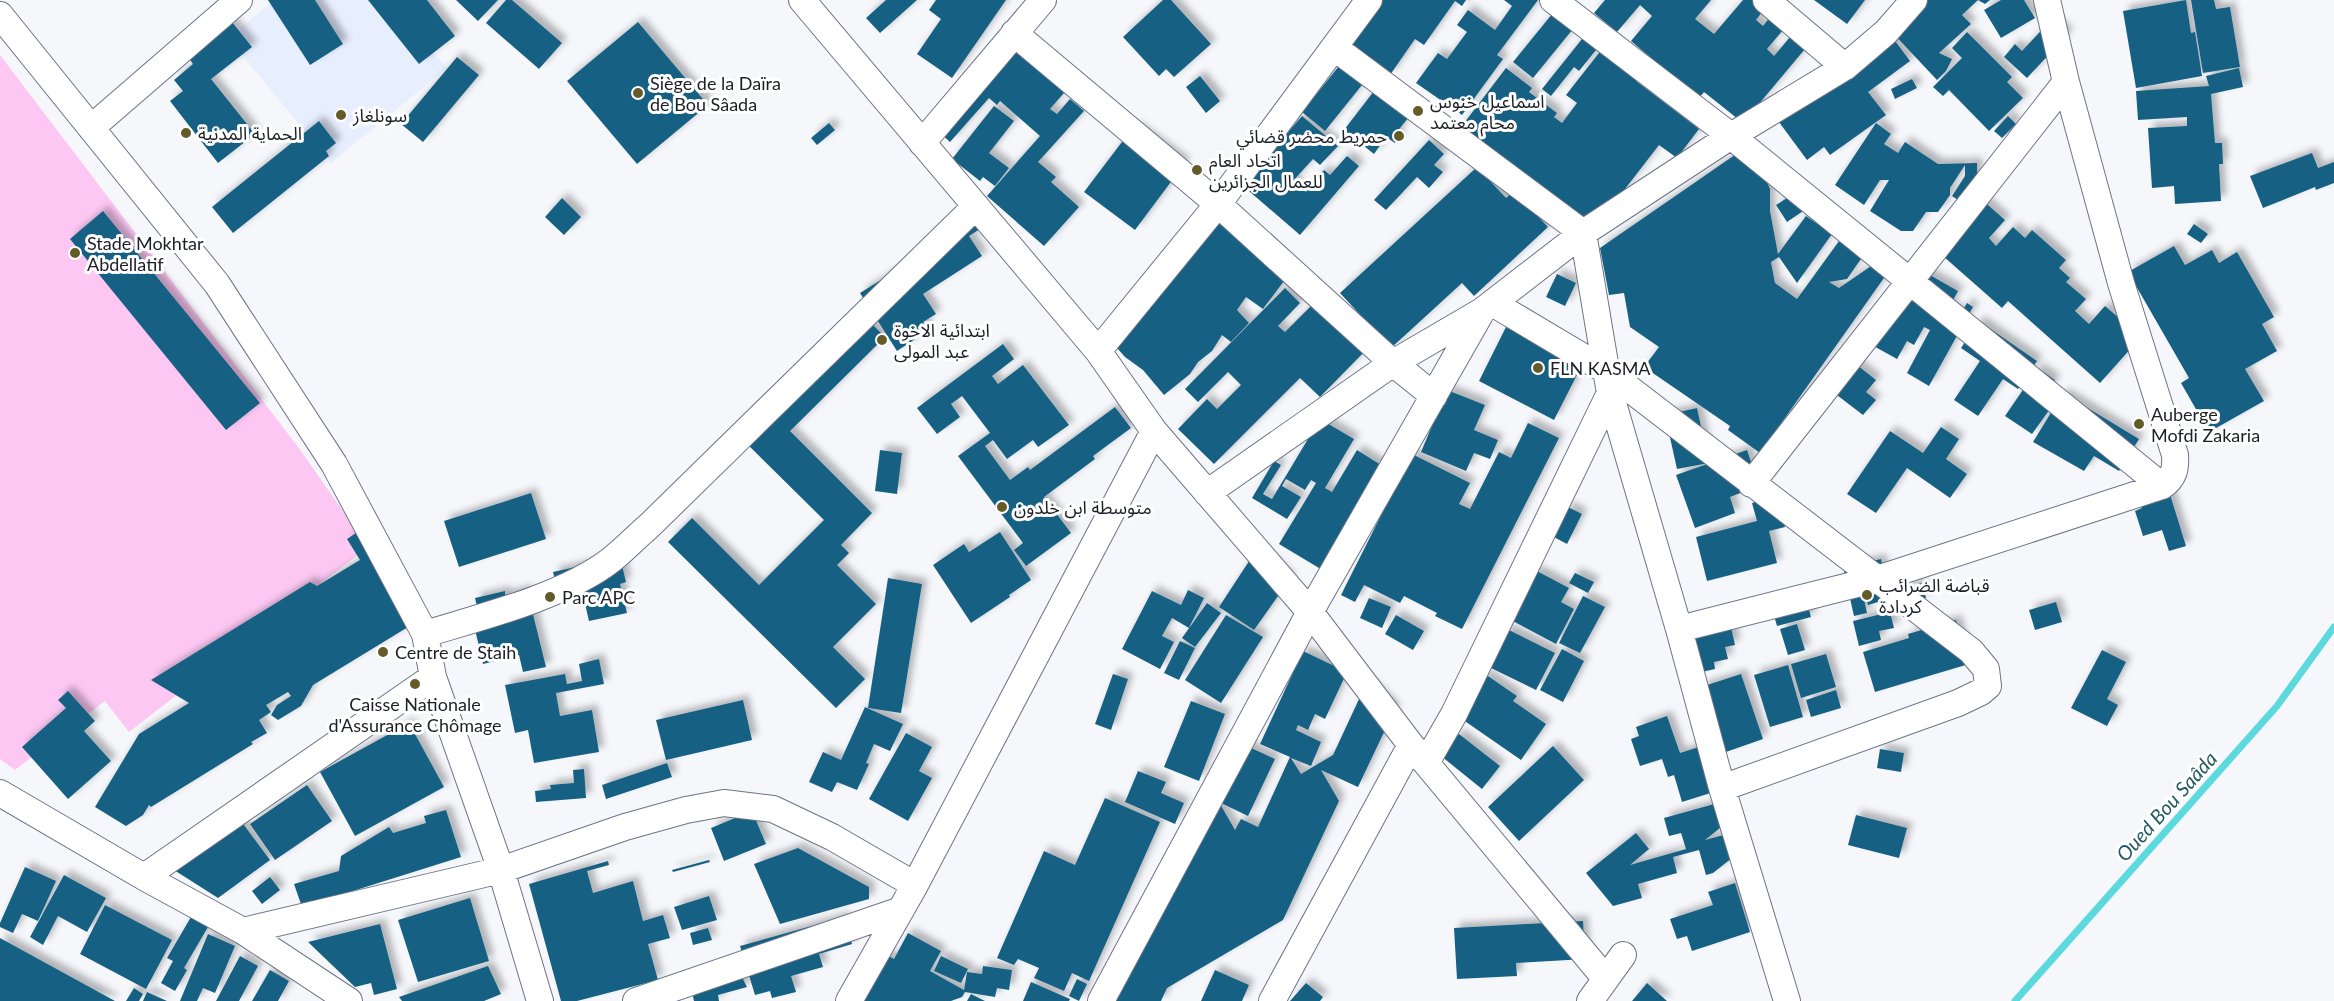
<svg xmlns="http://www.w3.org/2000/svg" width="2334" height="1001" font-family="Lato,'Noto Sans Arabic',sans-serif">
  <style>
    .built { fill: #e7eefe }
    .pitch { fill: #fcc7f2 }
    .lines { fill: none; stroke-linecap: round; stroke-linejoin: round }
    .stream { stroke: #5cd8df; stroke-width: 7 }
    .building { fill: #186183; filter: url(#shadow) }
    .minor-casing { stroke: #6c7485; stroke-width: 28 }
    .minor { stroke: #fff; stroke-width: 26 }
    .poi-dot { fill: #635c29; stroke: #fff; stroke-width: 2 }
    .labels { text-anchor: middle; dominant-baseline: central; stroke-width: 6; stroke-linejoin: round; paint-order: stroke }
    .poi-label { font-size: 18px; fill: #1c1f26; stroke: #fff; text-anchor: start }
    .water-label { font-size: 20px; font-style: italic; fill: #24595d; stroke: #fff }
  </style>
  <defs>
    <filter id="shadow"><feDropShadow dx="5.5" dy="-5.5" stdDeviation="3" flood-color="#0004"/></filter>
  </defs>
  <rect width="100%" height="100%" fill="#f6f7fb"/>
  <path class="built" d="M275,0H391L447,68L331,163L228,38Z"/>
  <path class="pitch" d="M0,55L301,451L368,547L129,732L105,701L15,770L0,759Z"/>
  <g class="lines">
    <path class="stream" d="M2015,1001L2277,706L2334,627"/>
  </g>
  <path class="building" d="M268,0H315L343,44L310,65Z
    M368,0H427L455,36L419,64Z
    M456,0H498L478,21Z
    M506,0H512L562,43L539,69L486,23Z
    M886,0H917L880,33L866,18Z
    M936,0H1006L952,78L917,54L941,19L929,10Z
    M1163,0H1171L1211,44L1174,77L1166,69L1159,76L1123,37Z
    M1383,0H1466L1462,6L1455,1L1424,45L1415,39L1390,75L1350,48Z
    M1504,0H1538L1497,55L1503,59L1462,115L1416,83L1438,53L1447,59L1467,32L1457,25L1468,10L1495,30L1512,6Z
    M1605,0H1711L1695,19L1714,34L1743,0H1755L1765,8L1756,20L1763,26L1774,12L1788,24L1767,49L1774,56L1796,30L1810,43L1743,123L1704,92L1699,98L1631,41L1652,16L1640,5L1617,32L1594,13Z
    M1814,0H1865L1847,24Z
    M1925,0H1990L1985,4L1978,0L1962,15L1971,24L1939,53L1952,59L1946,71L1937,80L1890,30Z
    M2001,0H2024L2035,18L2001,38L1984,10Z
    M2186,0L2191,33L2195,32L2202,76L2136,88L2123,11Z
    M2191,0H2214L2216,9L2230,7L2240,67L2203,73Z
    M1557,8L1577,24L1533,78L1513,62Z
    M2052,19L2068,34L2027,78L2004,57L2015,44L2022,51Z
    M232,22L252,47L211,79L255,134L218,163L170,101L183,91L174,80L193,64L188,57Z
    M638,22L708,105L637,164L567,81Z
    M1967,32L2012,77L2007,82L2023,98L1989,131L1949,90L1943,96L1933,87L1962,58L1952,48Z
    M1586,34L1600,45L1579,71L1574,67L1551,96L1542,89Z
    M1890,34L1910,61L1868,92L1886,115L1830,155L1824,147L1807,160L1776,118Z
    M1606,44L1643,72L1636,81L1699,129L1677,158L1659,145L1591,233L1458,131L1506,68L1532,88L1529,92L1557,113L1554,117L1562,123L1577,103L1566,95Z
    M1015,45L1070,86L1050,109L1057,114L1070,99L1084,111L1038,162L1056,177L1051,182L1079,207L1044,246L987,196L1040,136L1000,101L997,105L989,98L950,142L938,131Z
    M457,57L479,75L423,142L401,124Z
    M1343,61L1366,80L1325,131L1302,112Z
    M2239,68L2243,87L2211,94L2215,143H2222L2223,164H2219L2221,201L2175,204L2174,186L2152,188L2148,128L2187,126V117L2138,120L2136,91L2209,86L2206,76Z
    M1200,76L1220,101L1206,113L1186,87Z
    M1912,79L1917,88L1895,99L1891,89Z
    M1374,91L1409,117L1396,133L1400,136L1395,143L1386,137L1374,154L1344,130Z
    M994,106L1014,121L989,153L1009,168L995,186L983,177L980,181L952,159Z
    M1302,116L1338,146L1320,165L1313,159L1293,181L1306,192L1324,170L1330,175L1347,156L1359,166L1300,235L1242,185Z
    M2008,116L2016,124L2002,138L1994,131Z
    M319,121L336,143L326,151L329,156L233,233L212,207Z
    M829,123L835,130L817,145L811,138Z
    M1876,123L1891,134L1884,144L1898,153L1905,142L1938,164L1977,163V190L1967,206L1952,196L1965,176V165L1950,188V195L1938,212H1926L1913,231H1901L1870,211L1889,180H1880L1864,205L1835,185Z
    M1134,126L1185,163L1135,230L1084,192Z
    M1429,140L1444,154L1434,165L1443,172L1429,188L1417,177L1386,210L1374,200Z
    M1742,150L1765,178L1770,189V211L1778,254L1806,216L1832,234L1797,283L1779,257L1771,262L1775,283L1797,299L1842,237L1865,253L1847,279L1829,282L1839,288L1880,260L1891,268L1760,453L1728,430L1730,426L1644,367L1659,347L1630,327L1624,293L1609,295L1600,248Z
    M2312,153L2318,168L2334,162V183L2316,190L2315,187L2263,208L2250,176Z
    M1477,167L1506,198L1514,191L1548,227L1474,296L1462,283L1391,348L1340,293Z
    M1798,191L1806,209L1787,222L1776,205Z
    M562,198L581,217L564,235L545,217Z
    M1980,198L2005,220L1989,238L1996,246L2013,227L2025,238L2032,230L2066,260L2059,268L2070,278L2066,282L2086,299L2075,311L2089,324L2105,306L2141,337L2100,383L2008,301L2002,308L1935,249Z
    M103,211L260,403L226,430L70,239Z
    M1217,212L1287,277L1263,309L1246,297L1237,310L1249,323L1231,342L1222,335L1212,351L1198,362L1190,374L1164,395L1143,370L1125,357L1117,348Z
    M983,216L988,224L969,236L982,256L923,294L936,314L923,322L929,330L897,351L860,293Z
    M2194,224L2208,234L2201,243L2187,234Z
    M2174,246L2185,265L2212,250L2219,263L2237,252L2274,317L2262,324L2277,351L2245,369L2264,401L2209,432L2181,383L2189,378L2128,272Z
    M1914,266L1958,291L1950,306L1961,313L1967,303L1973,307L1929,386L1907,373L1930,330L1924,327L1914,345L1907,341L1897,359L1870,344Z
    M1557,274L1576,283L1565,306L1546,297Z
    M1285,288L1300,303L1278,326L1285,332L1311,306L1321,316L1327,310L1367,349L1320,397L1300,378L1214,464L1178,429L1207,399L1217,409L1241,385L1228,372L1198,402L1185,389Z
    M863,315L885,337L790,431L872,513L841,545L849,553L837,565L876,604L833,647L865,679L836,708L668,542L692,518L759,585L824,520L740,437Z
    M1979,321L2037,361L2018,389L2003,379L1978,416L1954,400L1980,361L1961,348Z
    M1506,327L1582,365L1554,420L1479,381Z
    M1003,344L1014,359L992,376L998,384L1023,365L1069,425L1038,447L1033,440L1007,459L993,440L985,446L1010,480L1028,467L1030,470L1115,407L1131,428L1093,456L1095,459L1044,497L1071,533L1026,566L1014,550L1023,543L958,456L990,433L962,396L951,404L960,417L937,434L917,408Z
    M1852,361L1876,380L1866,392L1876,400L1863,415L1829,389Z
    M2038,368L2055,380L2045,395L2055,402L2032,434L2005,416Z
    M1447,390L1485,405L1474,430L1498,440L1490,459L1474,453L1466,471L1421,452Z
    M2063,393L2139,439L2119,471L2094,456L2084,471L2033,442Z
    M1697,408L1709,463L1677,469L1665,415Z
    M1320,419L1354,439L1325,488L1332,492L1357,450L1381,465L1324,571L1279,544L1316,483L1311,480L1305,490L1286,479L1282,486L1301,497L1287,519L1252,498L1274,461L1281,465L1263,494L1272,499Z
    M1528,423L1559,438L1462,629L1435,616L1437,613L1404,596L1400,603L1364,585L1355,602L1341,595L1412,454L1470,483L1459,504L1470,509L1499,452L1511,458Z
    M1941,427L1959,439L1946,459L1967,474L1950,498L1907,468L1876,513L1847,494L1890,431L1923,453Z
    M880,450L902,453L897,494L875,491Z
    M1747,450L1754,471L1743,492L1730,497L1735,513L1695,528L1676,475Z
    M2164,475L2186,546L2169,551L2162,530L2143,536L2135,511L2142,508L2135,484Z
    M531,493L546,539L459,567L444,521Z
    M1769,498L1780,508L1785,527L1769,531L1777,563L1707,581L1696,537L1757,521L1752,503Z
    M1568,507L1582,514L1567,544L1552,536Z
    M1000,532L1031,580L1009,595L1010,597L971,623L933,565L964,544L969,552Z
    M356,533L413,624L313,685L301,706L278,720L271,715L277,705L291,696L288,692L266,705L271,712L259,720L267,733L251,742L253,744L151,807L149,805L143,815L126,826L95,807L139,734L189,703L151,680L310,582L317,586L360,560L347,539Z
    M1257,549L1290,579L1254,630L1219,607Z
    M620,557L626,582L620,584L627,613L589,621L583,595L560,600L553,572Z
    M1881,559L1886,585L1862,590L1867,613L1854,616L1843,567Z
    M1535,570L1569,588L1561,602L1574,609L1556,644L1509,619Z
    M1575,573L1594,582L1588,593L1569,583Z
    M888,578L922,584L901,713L868,708Z
    M1922,583L1926,598L1891,609L1888,599L1868,605L1865,594L1894,585L1896,591Z
    M527,590L546,667L523,672L519,655L483,664L474,625L481,623L475,598L505,591V595Z
    M1188,590L1204,598L1189,628L1172,618L1162,636L1174,642L1160,669L1122,649L1152,591L1181,605Z
    M1583,596L1605,607L1580,653L1559,643Z
    M1369,598L1391,607L1382,628L1360,618Z
    M1807,602L1811,617L1777,626L1773,612Z
    M2056,602L2062,622L2035,630L2029,610Z
    M1207,603L1221,613L1195,647L1182,638Z
    M1890,612L1894,628L1879,631L1881,640L1859,646L1853,621Z
    M1226,615L1263,637L1221,703L1185,680Z
    M1396,615L1424,631L1413,650L1385,634Z
    M1956,620L1969,664L1875,692L1863,652L1909,638L1908,634Z
    M1797,624L1805,650L1788,655L1780,629Z
    M1731,627L1735,645L1725,647L1728,659L1714,662L1715,669L1697,673L1688,636Z
    M1507,629L1555,653L1536,690L1489,667Z
    M1180,641L1195,648L1179,680L1164,673Z
    M1562,649L1584,661L1563,702L1540,690Z
    M2102,650L2126,662L2107,699L2118,705L2107,726L2071,708Z
    M1303,651L1347,672L1325,719L1315,714L1308,730L1298,725L1296,730L1321,742L1311,766L1291,758L1301,774L1333,755L1367,682L1395,709L1358,787L1321,770L1339,801L1283,920L1167,988L1161,1001H1115L1236,741L1275,759L1248,816L1219,802L1235,830L1241,819L1258,827L1290,757L1260,744Z
    M1826,654L1836,687L1801,698L1791,664Z
    M599,659L604,684L556,693L560,716L592,710L599,752L534,763L528,730L515,733L505,685L565,674L567,684L582,681L579,664Z
    M1788,665L1803,717L1770,727L1754,675Z
    M1113,674L1128,679L1111,730L1095,724Z
    M1485,674L1517,696L1513,701L1546,724L1521,760L1456,715Z
    M1741,674L1763,739L1723,753L1701,687Z
    M1836,690L1841,708L1811,717L1806,700Z
    M68,691L95,721L84,731L111,761L68,799L22,747L66,708L58,700Z
    M743,700L752,740L666,760L656,720Z
    M1191,701L1225,714L1199,781L1164,767Z
    M865,707L903,724L890,751L874,744L866,763L869,764L857,790L837,782L832,792L809,782L823,752L841,760Z
    M1667,716L1680,753L1705,745L1720,790L1682,802L1674,775L1668,777L1662,759L1640,766L1631,739L1639,736L1636,727Z
    M409,723L444,787L355,836L320,772Z
    M906,733L932,747L919,771L932,778L908,821L869,799Z
    M1459,734L1500,766L1482,789L1441,756Z
    M1553,746L1584,780L1519,841L1488,807Z
    M1880,749L1904,753L1901,772L1877,768Z
    M667,763L672,777L606,799L602,785Z
    M584,769L586,798L536,802L535,791L551,789L550,785L574,783L573,770Z
    M1138,771L1166,782L1161,793L1184,803L1175,824L1125,802Z
    M307,785L332,821L275,860L250,824Z
    M1105,798L1160,822L1089,981L1072,973L1064,991L1034,978L1039,968L1018,959L1014,965L997,958L1044,851L1075,865Z
    M1725,801L1730,820L1705,840L1731,833L1737,854L1713,873L1706,875L1699,850L1673,857L1677,873L1638,884L1642,898L1613,906L1586,873L1636,833L1649,849L1630,865L1686,849L1681,833L1669,836L1664,818Z
    M446,810L461,857L302,907L294,884L339,871L341,856L389,827L393,833L426,823L424,816Z
    M752,811L766,844L724,861L711,828Z
    M1856,815L1907,828L1899,858L1848,845Z
    M241,821L270,860L218,898L174,870Z
    M798,848L869,887V899L780,924L754,864Z
    M709,860L710,862L673,872L672,870Z
    M608,861L609,865L587,871L593,893L633,881L643,921L663,915L670,938L648,944L658,980L577,1001H561L529,884Z
    M25,867L56,881L38,921L22,914L13,933L0,927V923Z
    M64,875L106,898L87,932L58,916L43,945L30,937Z
    M270,877L280,890L262,904L252,891Z
    M1735,883L1750,932L1692,951L1687,936L1677,939L1670,919L1713,905L1708,892Z
    M709,896L717,920L682,930L674,907Z
    M470,898L489,961L418,982L398,920Z
    M105,905L172,940L146,989L80,954Z
    M191,917L208,927L184,968L187,970L175,991L161,983L173,961L167,958Z
    M844,917L852,944L819,954L823,967L791,976L796,992L772,998L770,991L755,995L740,946Z
    M1583,921L1585,959L1516,963L1517,976L1457,979L1454,928Z
    M380,924L397,989L374,995L371,983L355,987L308,942Z
    M708,928L712,940L693,945L690,933Z
    M908,933L941,951L930,971L964,990L967,972L982,974L983,966L1012,970L1009,990L997,988L995,997L965,992L962,997L951,1001H860L885,954L894,959Z
    M208,934L235,946L215,993L203,988L197,1001H180Z
    M0,938L115,1001H0Z
    M240,956L258,966L239,1001H216Z
    M941,956L968,969L961,983L934,971Z
    M488,966L501,994L484,1001H402L399,997Z
    M270,970L289,981L278,1001H252Z
    M1215,970L1249,985L1242,1001H1201Z
    M740,973L747,987L718,995L719,1001H694L692,992Z
    M1077,979L1087,984L1079,1001L1069,996Z
    M1031,982L1070,999L1069,1001H1023Z
    M1306,983L1323,997L1320,1001H1290Z
    M1647,983L1667,1001H1632Z
    M134,988L143,994L139,1001H126Z
    M147,992L167,1001H143Z
    M971,994L985,1001H967Z"/>
  <g class="lines">
    <defs>
      <path id="minor" d="M802,0L1098,351L1154,431L1310,612L1411,745L1605,978
        M1553,0L1731,136L2162,486
        M1766,0L1845,67
        M0,15L217,284L334,464L425,634L433,677L501,870L540,1001
        M1014,33L1218,204L1393,363L1434,396
        M1335,48L1583,233L1610,393L1679,629L1722,788L1787,1001
        M91,128L239,0
        M922,143L1043,0
        M1494,304L1605,370L1971,651L1986,669L1988,686L1981,692L1958,703L1722,788
        M1098,351L1218,204L1369,0
        M1751,484L2066,82
        M1207,493L1393,363L1482,311
        M1679,629L1877,579L2162,486C2174,478 2176,469 2175,455L2121,283L2066,82L2047,0
        M425,634C481,617 565,596 611,560C624,550 636,537 649,526L976,206
        M1426,763L1454,714L1610,393
        M0,793L144,877L243,931L349,1001
        M144,877L433,677
        M243,931L501,870L625,827L686,810L724,803L773,809L832,837L915,885
        M636,1001L901,910
        M849,1001L915,885L1154,431
        M1101,1001L1310,612L1482,311L1583,233L1731,136L1845,67L1886,32L1914,0
        M1272,1001L1411,745
        M1590,1001L1623,955"/>
    </defs>
    <use href="#minor" class="minor-casing"/>
    <use href="#minor" class="minor"/>
  </g>
  <g class="poi-dot">
    <circle cx="638" cy="93" r="6"/>
    <circle cx="1418" cy="111" r="6"/>
    <circle cx="341" cy="115" r="6"/>
    <circle cx="186" cy="133" r="6"/>
    <circle cx="1399" cy="136" r="6"/>
    <circle cx="1197" cy="170" r="6"/>
    <circle cx="75" cy="253" r="6"/>
    <circle cx="882" cy="340" r="6"/>
    <circle cx="1538" cy="368" r="6"/>
    <circle cx="2139" cy="424" r="6"/>
    <circle cx="1002" cy="507" r="6"/>
    <circle cx="1867" cy="595" r="6"/>
    <circle cx="550" cy="597" r="6"/>
    <circle cx="383" cy="652" r="6"/>
    <circle cx="415" cy="684" r="6"/>
  </g>
  <g class="labels">
    <g class="poi-label">
      <text x="650" y="83">Siège de la Daïra<tspan x="650" dy="21">de Bou Sâada</tspan></text>
      <text x="1430" y="101">اسماعيل خنوس<tspan x="1430" dy="21">محام معتمد</tspan></text>
      <text x="353" y="115">سونلغاز</text>
      <text x="198" y="133">الحماية المدنية</text>
      <text x="1387" y="136" text-anchor="end">حمريط محضر قضائي</text>
      <text x="1209" y="160">اتحاد العام<tspan x="1209" dy="21">للعمال الجزائرين</tspan></text>
      <text x="87" y="243">Stade Mokhtar<tspan x="87" dy="21">Abdellatif</tspan></text>
      <text x="894" y="330">ابتدائية الاخوة<tspan x="894" dy="21">عبد المولى</tspan></text>
      <text x="1550" y="368">FLN KASMA</text>
      <text x="2151" y="414">Auberge<tspan x="2151" dy="21">Mofdi Zakaria</tspan></text>
      <text x="1014" y="507">متوسطة ابن خلدون</text>
      <text x="1879" y="585">قباضة الضرائب<tspan x="1879" dy="21">كردادة</tspan></text>
      <text x="562" y="597">Parc APC</text>
      <text x="395" y="652">Centre de Staih</text>
      <text x="415" y="704" text-anchor="middle">Caisse Nationale<tspan x="415" dy="21">d'Assurance Chômage</tspan></text>
    </g>
    <g class="water-label">
      <text transform="translate(2166 806) rotate(-48)">Oued Bou Saâda</text>
    </g>
  </g>
</svg>
